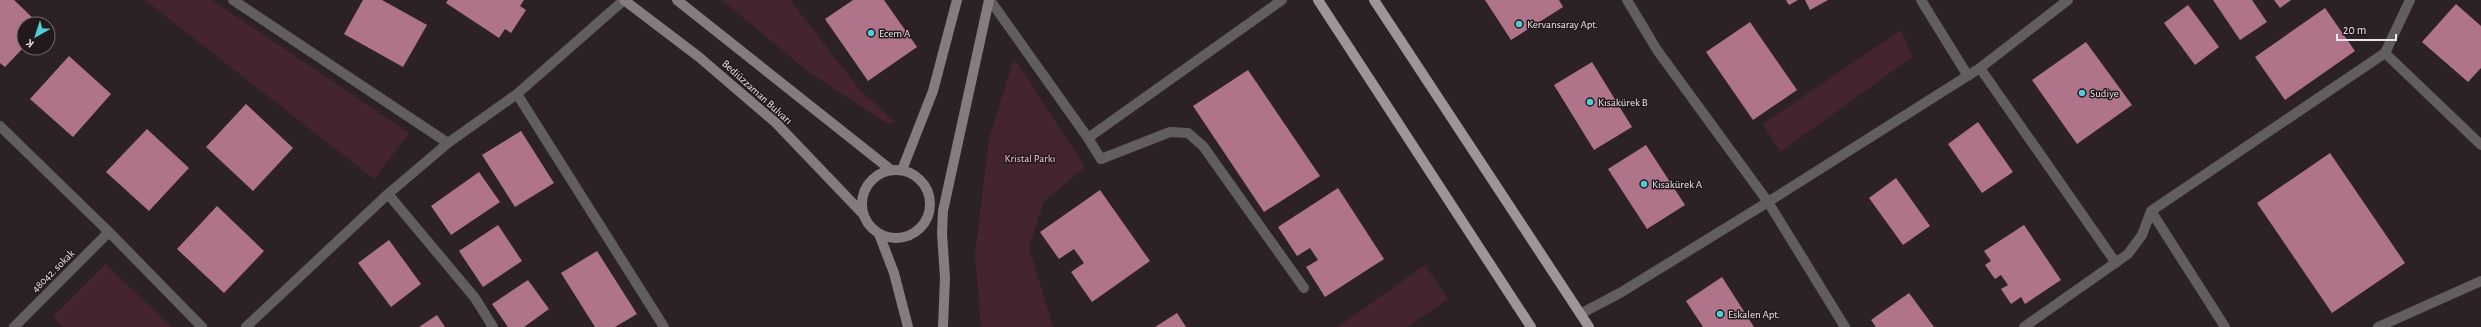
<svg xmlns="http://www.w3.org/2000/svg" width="2481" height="327" font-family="'Alegreya Sans',sans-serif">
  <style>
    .green { fill: #442430 }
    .building { fill: #af748a }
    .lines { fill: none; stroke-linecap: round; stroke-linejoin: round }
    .lane { stroke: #625d5f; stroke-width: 10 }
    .street { stroke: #625d5f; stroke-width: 10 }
    .secondary { stroke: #857c7f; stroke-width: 10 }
    .primary { stroke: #9f9498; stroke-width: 10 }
    .poi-dot { fill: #52cbd9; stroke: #22191c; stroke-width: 1.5 }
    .labels { text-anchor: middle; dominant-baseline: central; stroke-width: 3; stroke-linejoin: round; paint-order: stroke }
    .poi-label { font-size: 11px; fill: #ede6e8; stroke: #22191c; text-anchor: start }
    .street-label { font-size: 11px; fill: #ede6e8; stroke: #22191c }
    .park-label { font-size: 11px; fill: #f5c0d3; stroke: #22191c }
  </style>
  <rect width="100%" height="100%" fill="#2c2225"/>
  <path class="green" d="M145,0H212L409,133L374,179Z
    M722,0H790L860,90L894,121L888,124L806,70Z
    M1901,30L1912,57L1780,152L1763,124Z
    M1014,58L1085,167L1044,201L1029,248L1053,327H981L975,255L989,139Z
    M106,264L171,327H63L53,317Z
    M1425,265L1448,299L1408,327H1338Z"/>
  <path class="building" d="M0,0H14L39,24H24V47L5,67L0,63Z
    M363,0H382L427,25L403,67L344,34Z
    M448,0H524L520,6L526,10L511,33L505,29L499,38L446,3Z
    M853,0H884L917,47L868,81L825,19Z
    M1485,0H1559L1563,7L1511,40Z
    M1786,0H1798L1789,5Z
    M1805,0H1828L1810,10Z
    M2213,0H2252L2267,22L2240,40Z
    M2274,0H2291L2280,8Z
    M2456,4L2481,26V68L2468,82L2422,42Z
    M2188,5L2219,47L2195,65L2164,23Z
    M2325,8L2355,51L2285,100L2255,57Z
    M1750,22L1797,90L1753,120L1706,52Z
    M2086,42L2132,105L2077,144L2032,80Z
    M69,56L111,94L73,137L30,99Z
    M1592,62L1632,127L1594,150L1554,85Z
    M1248,70L1320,176L1264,212L1193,106Z
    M246,104L293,148L253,191L206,147Z
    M1978,122L2013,172L1982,193L1948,144Z
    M147,129L189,168L149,211L106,172Z
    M521,131L554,183L515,207L482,155Z
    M1646,145L1685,205L1647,229L1608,169Z
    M2330,153L2405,263L2332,313L2257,203Z
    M479,172L500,202L451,235L431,206Z
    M1896,178L1930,226L1903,245L1869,198Z
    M1338,188L1384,259L1325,297L1306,267L1318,260L1310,248L1297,256L1278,227Z
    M1100,190L1150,261L1092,302L1071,272L1084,263L1074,249L1059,259L1040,232Z
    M217,206L264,251L224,293L177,249Z
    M498,225L522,261L483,287L459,251Z
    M2024,225L2061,280L2025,304L2021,297L2011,304L2001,289L2008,285L2001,275L1995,279L1985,265L1991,261L1984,251Z
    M389,240L421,284L391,307L358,263Z
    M597,251L637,314L615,327H595L561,273Z
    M1722,277L1754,327H1703L1686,301Z
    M528,280L549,309L524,327H508L492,304Z
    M1909,293L1934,327H1876L1871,320Z
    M1177,313L1186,327H1155Z
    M437,315L445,327H419Z"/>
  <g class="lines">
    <path class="lane" d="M1101,159L1170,132L1188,133L1203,146L1304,288"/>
    <path class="street" d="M233,0L448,143
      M990,0L1088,138L1282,0
      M1627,0L1657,50L1768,202L1845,327
      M1921,0L1968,76
      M2385,53L2481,145
      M1980,68L2116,263
      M517,94L664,327
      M0,126L109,232L202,327
      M1088,138L1101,159
      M388,194L475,298L493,327
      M2151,211L2225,327
      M1580,314L1620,293L1768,202L1980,68L2068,0
      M14,327L109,232
      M246,327L388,194L448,143L517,94L624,0
      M2024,327L2128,254L2142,235L2151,211L2385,53L2410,0
      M2378,327L2481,281"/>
    <path class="secondary" d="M624,0L699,57L776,123L863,214
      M677,0L891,170
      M862 204a34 34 0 1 1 68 0a34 34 0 1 1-68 0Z
      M902,170L933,91L957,0
      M879,234L894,273L908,327
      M943,327L945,278L942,233L943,211L989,0"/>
    <path class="primary" d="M1318,0L1531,327
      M1374,0L1589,327"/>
  </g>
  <g class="poi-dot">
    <circle cx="1519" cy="24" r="4"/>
    <circle cx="871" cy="33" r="4"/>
    <circle cx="2082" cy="93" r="4"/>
    <circle cx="1590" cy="102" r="4"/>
    <circle cx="1644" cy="184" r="4"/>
    <circle cx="1720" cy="314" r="4"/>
  </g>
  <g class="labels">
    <g class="poi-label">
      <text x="1527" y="24">Kervansaray Apt.</text>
      <text x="879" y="33">Ecem A</text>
      <text x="2090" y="93">Sudiye</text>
      <text x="1598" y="102">Kısakürek B</text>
      <text x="1652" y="184">Kısakürek A</text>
      <text x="1728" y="314">Eskalen Apt.</text>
    </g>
    <g class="street-label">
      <text transform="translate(757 92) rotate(42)">Bediüzzaman Bulvarı</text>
      <text transform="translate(53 271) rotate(-45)">48042. sokak</text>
    </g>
    <g class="park-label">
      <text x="1030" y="158">Kristal Parkı</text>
    </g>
  </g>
  <g transform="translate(36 36) rotate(219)"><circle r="19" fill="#22191c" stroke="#736b6e"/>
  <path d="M0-3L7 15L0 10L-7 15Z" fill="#52cbd9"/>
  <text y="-6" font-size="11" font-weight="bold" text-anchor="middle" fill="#ede6e8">K</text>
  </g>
  <path d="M2337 34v6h59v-6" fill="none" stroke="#ede6e8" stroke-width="2"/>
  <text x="2343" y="34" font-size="12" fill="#ede6e8" stroke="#22191c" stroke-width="3" paint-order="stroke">20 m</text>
</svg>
